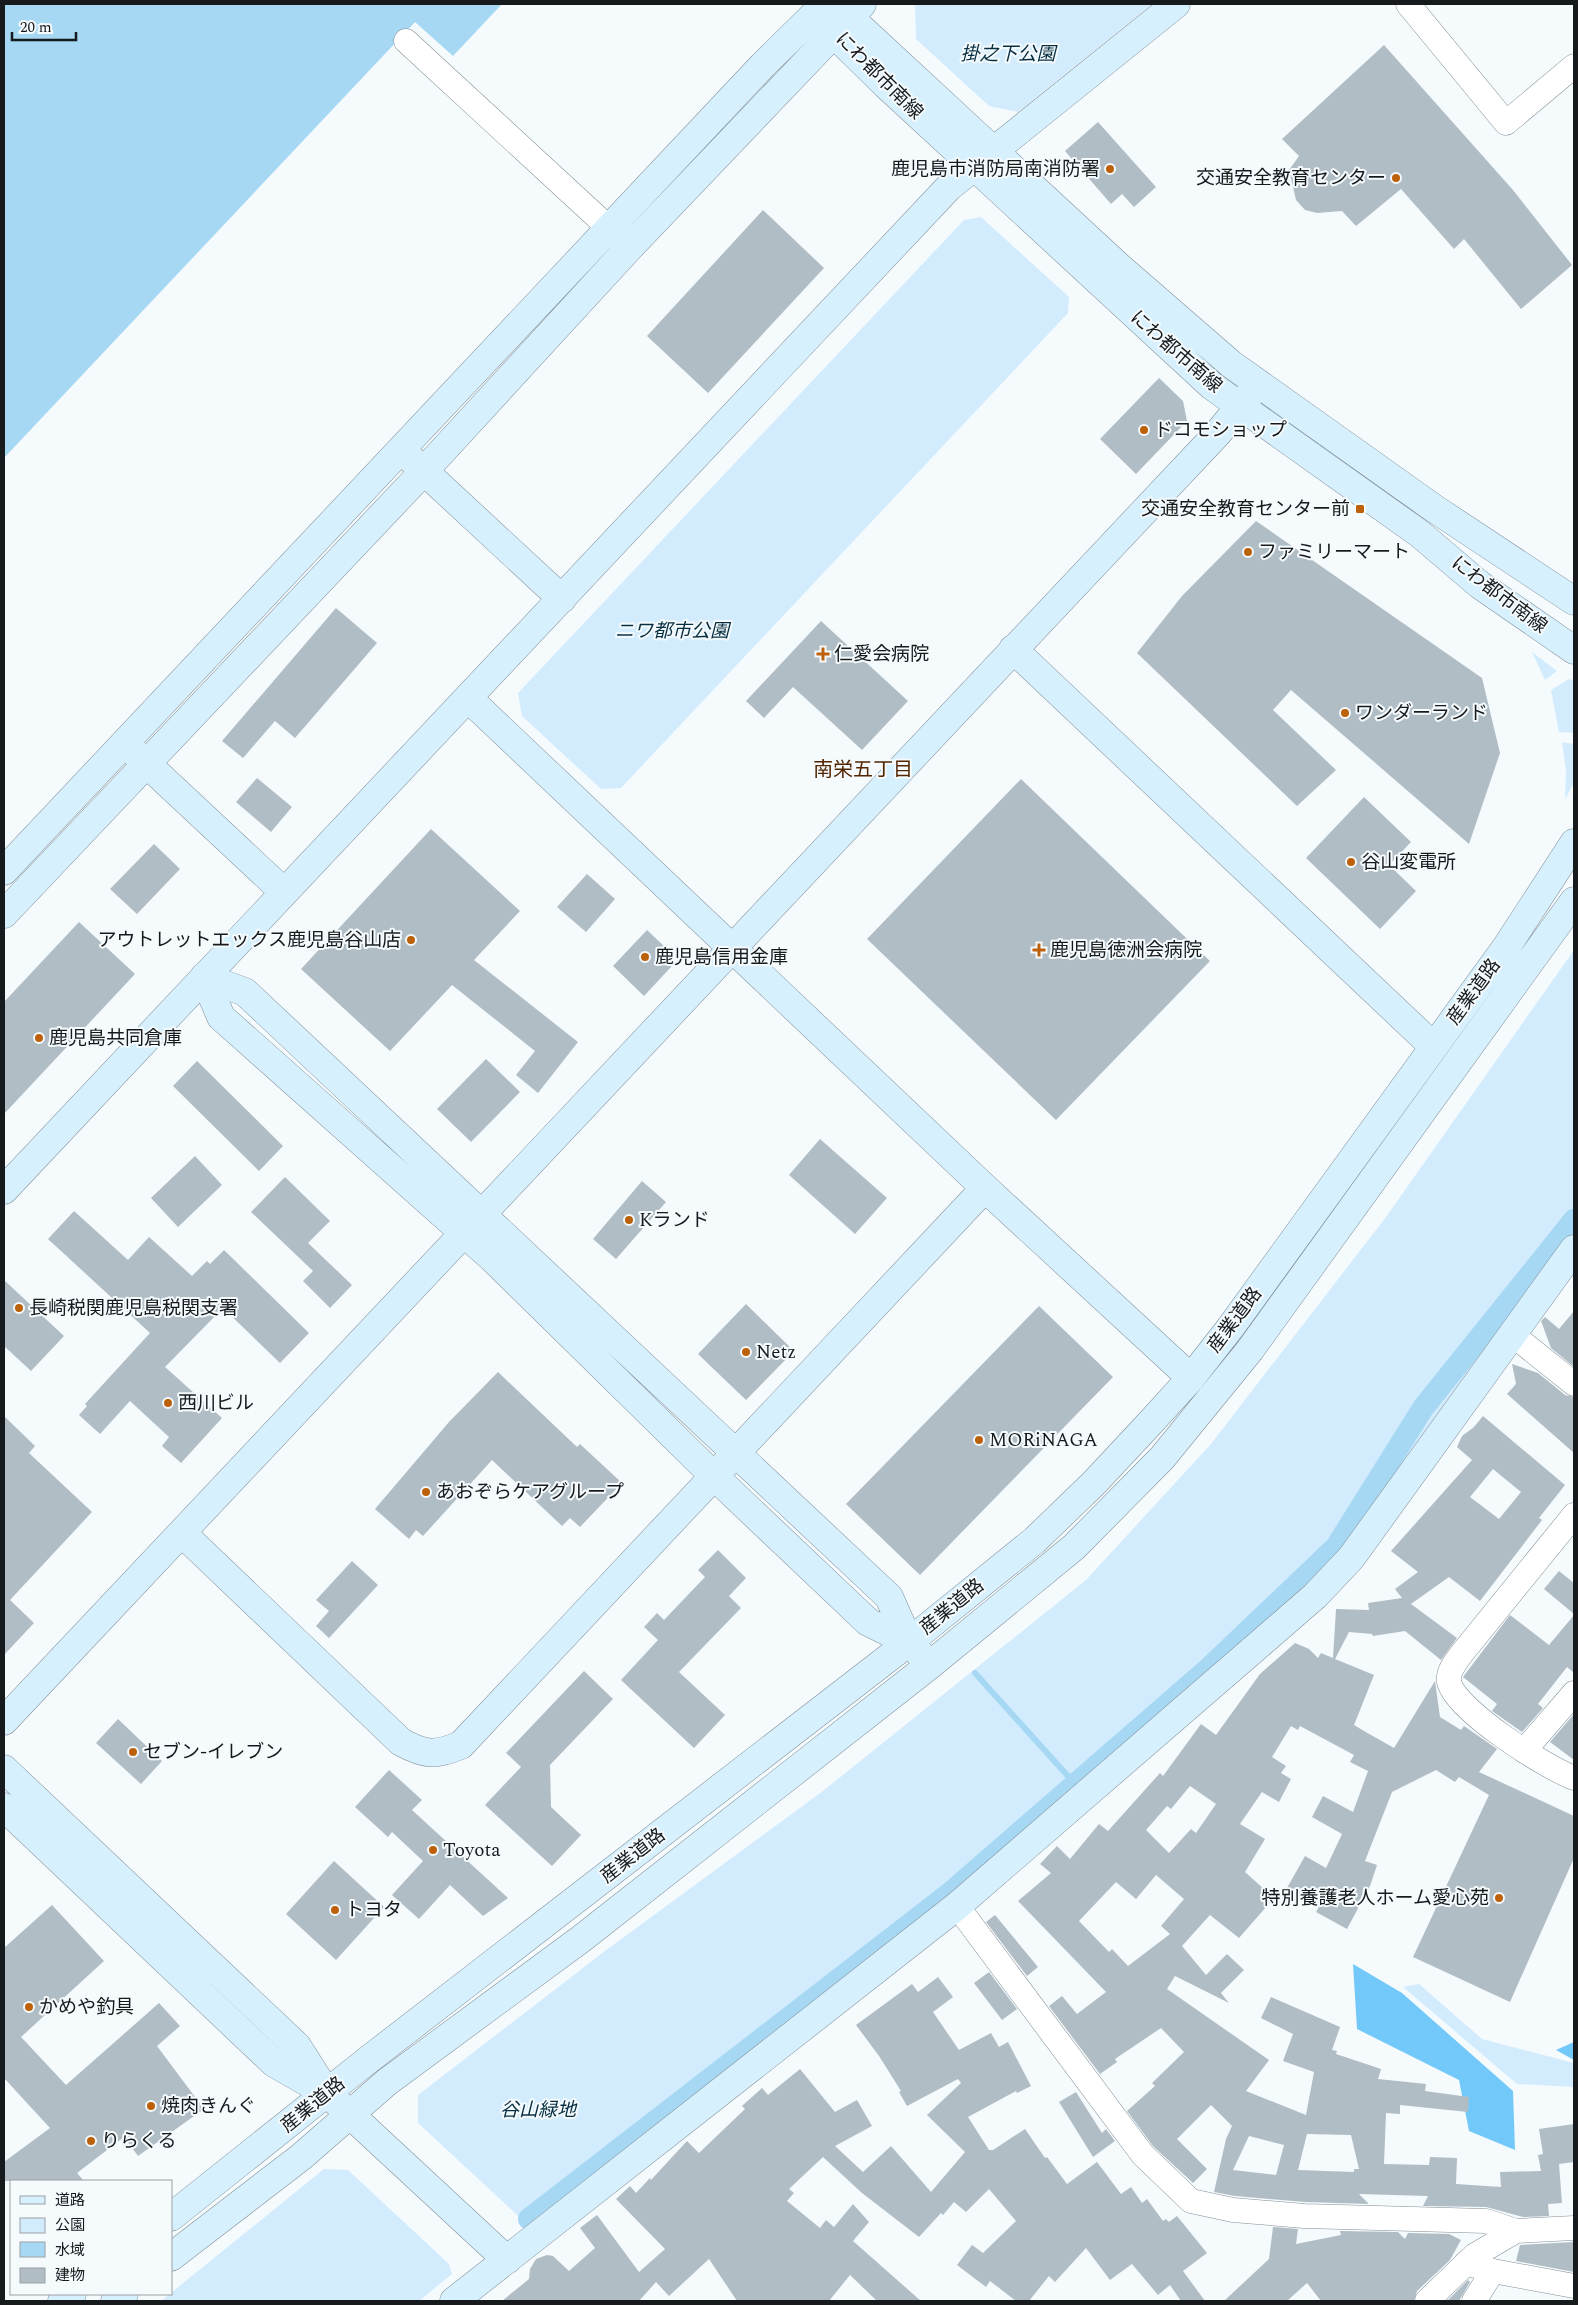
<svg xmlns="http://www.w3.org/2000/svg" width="1578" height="2305" font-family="Spectral,'Noto Sans JP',serif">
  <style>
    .green { fill: #d2ecfd }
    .forest { fill: #72c9f9 }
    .water { fill: #a6d8f4 }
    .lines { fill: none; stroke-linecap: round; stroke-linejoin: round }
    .stream { stroke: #a6d8f4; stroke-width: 6 }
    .canal { stroke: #a6d8f4; stroke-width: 22 }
    .building { fill: #b0bdc5; fill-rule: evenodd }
    .street-casing { stroke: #838f96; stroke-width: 25 }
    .secondary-casing { stroke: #838f96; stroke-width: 29 }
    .street { stroke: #fff; stroke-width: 24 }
    .secondary { stroke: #d6f0fe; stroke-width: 28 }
    .poi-dot { fill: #bc6009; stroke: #f5fafd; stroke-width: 2 }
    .labels { text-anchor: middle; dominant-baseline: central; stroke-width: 4; stroke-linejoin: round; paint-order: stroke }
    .park-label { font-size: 19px; font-style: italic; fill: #052e41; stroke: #f5fafd }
    .street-label { font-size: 19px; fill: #161a1d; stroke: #f5fafd }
    .poi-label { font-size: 19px; fill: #161a1d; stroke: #f5fafd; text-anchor: start }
    .neighbourhood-label { font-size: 20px; fill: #522600; stroke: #f5fafd }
  </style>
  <rect width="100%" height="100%" fill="#f5fafd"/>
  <path class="green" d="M915,4H1152L1018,112L989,106L916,39Z
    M981,217L1069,297L1068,313L621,788L601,789L522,716L518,693L964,220Z
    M1532,652L1557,671L1545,680Z
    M1569,679L1574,681V733L1559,732L1551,690Z
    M1562,742L1574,744V782L1565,800L1566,771Z
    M1574,950V1229L1339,1550L1212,1672L953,1896L528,2225L418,2123V2095L605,1951L823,1791L1086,1580L1211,1444L1386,1217Z
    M1419,1984L1482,2039L1574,2063V2087L1517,2084L1403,1987Z
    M324,2169L348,2170L449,2264L452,2274L419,2301H161Z"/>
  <path class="forest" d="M1353,1964L1402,1993L1513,2091L1515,2150L1469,2131L1459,2080L1357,2029Z
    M1574,2042V2060L1556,2050Z"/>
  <path class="water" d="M4,4H502L453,56L415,22L4,458Z"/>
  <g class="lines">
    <path class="stream" d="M975,1673L1076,1785"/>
    <path class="canal" d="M529,2219L950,1893L1209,1668L1336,1547L1423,1408L1574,1220"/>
  </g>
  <path class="building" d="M1384,45L1513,190L1572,265L1521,309L1464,239L1454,249L1401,189L1356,226L1342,211L1317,213L1305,210L1296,200L1289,170L1299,156L1282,139Z
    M1098,122L1156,187L1134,207L1122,194L1111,204L1065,151Z
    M763,210L824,268L708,393L647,336Z
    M1159,378L1183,401L1187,421L1136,474L1100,439Z
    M1256,521L1482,678L1500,753L1469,844L1291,690L1273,710L1336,770L1297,806L1137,653L1182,596Z
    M336,608L377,643L295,738L275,721L243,758L222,741Z
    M821,621L908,701L862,750L793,687L764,718L746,701Z
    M257,778L292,807L271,832L236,802Z
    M1021,779L1210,961L1056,1120L867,939Z
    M1364,797L1411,842L1389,865L1416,891L1380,929L1306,858Z
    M431,829L520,911L474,960L578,1042L538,1093L516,1075L535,1051L452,985L390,1051L301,969Z
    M154,844L180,869L137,914L110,889Z
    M587,874L615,899L586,932L557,907Z
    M79,922L135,974L4,1114V1002Z
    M647,930L667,949L671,967L644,996L613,966Z
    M486,1059L520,1092L471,1142L437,1109Z
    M197,1061L283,1146L259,1171L173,1086Z
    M820,1139L887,1198L855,1234L789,1175Z
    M195,1156L222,1185L178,1227L151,1198Z
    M285,1177L330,1221L308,1243L352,1285L330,1308L303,1281L313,1271L251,1212Z
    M642,1181L666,1202L616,1259L593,1239Z
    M74,1211L128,1260L149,1237L192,1276L207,1261L210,1264L224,1250L309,1333L280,1363L223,1308L165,1367L222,1418L181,1463L162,1446L169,1437L130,1401L100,1434L79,1415L87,1406L85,1404L150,1333L48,1239Z
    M4,1280L64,1336L31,1371L4,1346Z
    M746,1304L794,1351L746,1400L698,1354Z
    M1039,1306L1113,1377L920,1575L846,1504Z
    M1574,1311V1367L1551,1348L1541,1321L1545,1317L1559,1329Z
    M1512,1364L1538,1373L1565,1395L1574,1397V1453L1507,1394L1516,1384Z
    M498,1372L577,1447L580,1444L622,1483L580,1527L570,1518L562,1526L492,1460L423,1536L416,1530L409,1539L375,1509L449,1422Z
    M4,1416L35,1446L29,1453L92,1512L10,1600L34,1623L4,1655Z
    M1483,1416L1565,1485L1539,1518L1542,1520L1480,1601L1449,1577L1411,1604L1457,1638L1441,1660L1405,1631L1373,1636L1372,1634L1349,1632L1335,1659L1374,1675L1354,1725L1364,1731L1394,1748L1435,1681L1440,1717L1461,1730L1464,1726L1497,1749L1479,1772L1574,1816V1858L1510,2002L1413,1957L1489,1795L1459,1777L1455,1782L1436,1770L1392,1792L1365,1861L1377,1865L1370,1886L1347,1929L1316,1912L1319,1907L1314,1904L1316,1900L1309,1907L1307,1905L1309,1901L1287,1888L1305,1856L1326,1868L1342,1834L1312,1817L1323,1796L1353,1812L1368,1771L1350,1762L1354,1755L1300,1726L1298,1730L1291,1726L1272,1757L1286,1766L1281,1773L1291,1779L1279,1802L1262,1792L1240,1824L1265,1839L1245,1872L1274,1898L1239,1938L1210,1915L1182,1946L1206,1975L1227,1954L1244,1970L1221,1993L1229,2003L1175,1976L1167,1989L1269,2060L1246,2091L1306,2115L1314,2072L1283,2061L1293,2034L1261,2018L1271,1997L1340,2027L1332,2050L1337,2051L1336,2054L1381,2069L1378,2079L1426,2084L1425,2091L1469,2097L1468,2112L1400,2105V2114L1386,2113L1384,2164L1429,2165L1430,2157L1457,2158L1456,2184L1501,2187L1500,2172L1541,2171L1538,2155L1543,2154L1539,2129L1574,2124V2162L1559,2164L1562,2203L1548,2204L1549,2216L1523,2217L1486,2207L1423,2206L1428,2196L1359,2194L1369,2204L1305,2202L1235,2196L1214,2192L1226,2139L1232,2126L1211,2105L1177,2139L1207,2169L1193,2183L1153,2146L1127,2111L1155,2086L1152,2083L1184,2052L1161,2028L1115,2059L1117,2062L1100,2074L1049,2006L1062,1996L1077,2014L1106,1992L1018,1901L1051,1873L1040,1864L1057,1846L1070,1859L1099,1824L1108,1831L1160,1773L1163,1776L1201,1724L1216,1735L1260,1674L1295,1643L1309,1649L1318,1658L1321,1653L1333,1658L1336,1609L1369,1610L1368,1603L1402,1598L1395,1589L1418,1572L1391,1551L1472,1460L1457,1447L1462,1436L1474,1427ZM1493,1469L1521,1492L1499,1519L1470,1497ZM1190,1786L1216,1804L1196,1833L1191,1829L1169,1853L1146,1830L1167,1806L1171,1809ZM1156,1875L1184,1899L1161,1926L1170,1934L1128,1966L1112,1949L1109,1952L1079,1921L1116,1882L1136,1899ZM1307,2134L1351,2135L1359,2169H1354V2172L1298,2170ZM1249,2136L1284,2145L1276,2175L1233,2170Z
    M718,1550L746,1578L729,1596L741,1608L679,1672L725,1715L694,1748L621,1680L658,1640L644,1627L657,1613L664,1620L705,1577L698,1570Z
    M352,1561L378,1585L329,1638L316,1626L329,1611L316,1600Z
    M1559,1571L1574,1583V1614L1544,1589Z
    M1510,1615L1549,1645L1574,1615V1673L1567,1667L1538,1704L1543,1708L1522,1732L1492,1711L1497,1704L1463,1677Z
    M584,1671L613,1699L550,1765L551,1807L581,1835L552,1866L485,1805L521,1767L506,1753Z
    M1574,1714V1760L1550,1742Z
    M118,1719L162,1761L141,1784L96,1743Z
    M389,1770L422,1800L412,1810L508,1898L483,1916L450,1885L419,1919L392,1895L423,1861L392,1832L388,1837L355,1807Z
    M334,1861L384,1907L336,1960L286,1914Z
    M52,1905L104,1961L21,2037L66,2085L159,2003L180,2026L157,2046L204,2109L138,2156L124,2137L77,2173L84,2181H4V2162L50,2128L4,2078V1948Z
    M995,1915L1038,1967L1027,1976L986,1922Z
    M989,1972L1017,2009L1002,2020L974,1983Z
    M938,1977L953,1997L933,2012L959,2050L991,2033L999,2047L1008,2042L1031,2086L1017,2093L1016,2091L968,2117L989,2150H993L1025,2129L1045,2158L1047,2157L1067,2184L1097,2162L1121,2194L1131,2187L1142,2203L1147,2199L1163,2221L1166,2219L1169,2222L1177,2216L1207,2253L1183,2271L1205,2301H1181L1170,2285L1158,2295L1132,2264L1110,2280L1086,2248L1055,2282L1049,2276L1029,2301H1016L990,2281L986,2287L957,2265L972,2245L983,2253L1016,2221L989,2189L966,2212L954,2202L943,2215L941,2213L919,2237L862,2193L823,2157L789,2189L794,2193L787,2201L820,2228L826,2220L834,2227L853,2204L869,2222L853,2241L921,2301H877L850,2275L829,2301H737L709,2259L669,2296L656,2282L639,2301H502L529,2279L530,2269L536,2259L547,2255L553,2256L569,2271L595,2248L580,2228L597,2215L639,2272L665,2249L616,2199L630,2186L636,2193L650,2178L651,2180L687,2141L699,2153L745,2109L742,2106L762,2088L768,2095L800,2069L835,2112L857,2100L872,2126L835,2146L863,2172L891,2146L931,2192L965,2152L927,2115L961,2083L958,2079L907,2106L899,2092L901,2091L879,2056L856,2025L912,1984L918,1992Z
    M1076,2092L1102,2133L1106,2129L1115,2141L1093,2157L1059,2102Z
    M1273,2227L1298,2229L1296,2244L1341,2235L1340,2231L1398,2232L1405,2239L1408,2233L1449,2234L1461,2240L1450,2260L1417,2291L1414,2301H1321L1307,2283L1287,2301H1224L1269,2259Z
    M1574,2242V2272L1516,2261L1520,2245Z
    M1468,2280L1470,2282L1459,2301H1447Z"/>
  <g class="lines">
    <defs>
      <path id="street" d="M1408,4L1506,123L1574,66
        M406,41L623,241
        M1513,1335L1574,1384
        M1574,1515L1463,1652C1457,1660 1447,1671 1449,1682C1456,1711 1547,1768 1574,1778
        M1524,1751L1574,1693
        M957,1906L1143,2155L1191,2201L1233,2210L1304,2216L1486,2221L1516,2231
        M1466,2263L1493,2271L1574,2286
        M1427,2301L1475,2255L1516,2231L1574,2228
        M1474,2301L1493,2271"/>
      <path id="secondary" d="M833,11L849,17L1117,265L1231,364L1435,509L1574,601
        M827,17L834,34L886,85L1212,386L1420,534L1480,585L1574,650
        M411,459L562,599
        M1013,649L1434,1047
        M468,698L985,1188L1191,1378
        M133,751L284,892
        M4,871L763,65L825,4
        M4,914L424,471L630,247L862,4
        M204,977L245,992L889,1597L909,1642L920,1654
        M204,977L221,1017L492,1258L714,1476L868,1622L909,1642
        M4,1190L949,187L1176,4
        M182,1533L401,1742C425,1755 435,1756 461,1745L985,1188
        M4,1721L1218,433L1258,384
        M4,1769L297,2046L325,2090
        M4,1807L274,2063L328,2094L507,2260
        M171,2217L368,2060L909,1642L1035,1540L1094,1483L1151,1422L1191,1378L1230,1328L1507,946L1574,843
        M171,2257L301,2157L387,2082L581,1939L930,1665L1074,1547L1162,1458L1250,1350L1574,901
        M62,2301L72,2294
        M115,2301L124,2294
        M454,2301L957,1906L1315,1596L1351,1558L1574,1249"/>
    </defs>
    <use href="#street" class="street-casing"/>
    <use href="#secondary" class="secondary-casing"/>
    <use href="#street" class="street"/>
    <use href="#secondary" class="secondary"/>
  </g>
  <g class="poi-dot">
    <circle cx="1110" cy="169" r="5"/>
    <circle cx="1396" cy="178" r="5"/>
    <circle cx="1144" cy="430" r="5"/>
    <rect x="1355" y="504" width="10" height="10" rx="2.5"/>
    <circle cx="1248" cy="552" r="5"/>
    <path d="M820.5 646.5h5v5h5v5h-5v5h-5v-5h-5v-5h5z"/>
    <circle cx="1345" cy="713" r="5"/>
    <circle cx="1351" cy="862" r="5"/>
    <circle cx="411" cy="940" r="5"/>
    <path d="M1036.5 942.5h5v5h5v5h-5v5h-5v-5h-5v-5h5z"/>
    <circle cx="645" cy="957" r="5"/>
    <circle cx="39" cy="1038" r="5"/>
    <circle cx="629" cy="1220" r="5"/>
    <circle cx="19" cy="1308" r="5"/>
    <circle cx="746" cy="1352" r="5"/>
    <circle cx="168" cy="1403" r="5"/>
    <circle cx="979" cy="1440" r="5"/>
    <circle cx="426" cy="1492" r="5"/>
    <circle cx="133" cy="1752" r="5"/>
    <circle cx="433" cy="1850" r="5"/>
    <circle cx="1499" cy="1898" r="5"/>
    <circle cx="335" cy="1910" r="5"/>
    <circle cx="29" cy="2007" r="5"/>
    <circle cx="151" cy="2106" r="5"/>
    <circle cx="91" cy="2141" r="5"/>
  </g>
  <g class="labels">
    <g class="park-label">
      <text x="1008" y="54">掛之下公園</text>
      <text x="672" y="631">ニワ都市公園</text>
      <text x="538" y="2110">谷山緑地</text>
    </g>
    <g class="street-label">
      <text transform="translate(879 76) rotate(45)">にわ都市南線</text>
      <text transform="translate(1176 352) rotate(41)">にわ都市南線</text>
      <text transform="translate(1499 595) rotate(37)">にわ都市南線</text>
      <text transform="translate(1474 992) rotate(-54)">産業道路</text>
      <text transform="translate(1235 1320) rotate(-53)">産業道路</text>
      <text transform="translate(952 1607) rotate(-39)">産業道路</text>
      <text transform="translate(633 1856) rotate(-38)">産業道路</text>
      <text transform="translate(313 2105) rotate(-39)">産業道路</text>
    </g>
    <g class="poi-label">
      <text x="1100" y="169" text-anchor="end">鹿児島市消防局南消防署</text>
      <text x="1386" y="178" text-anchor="end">交通安全教育センター</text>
      <text x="1154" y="430">ドコモショップ</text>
      <text x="1350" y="509" text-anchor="end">交通安全教育センター前</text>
      <text x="1258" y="552">ファミリーマート</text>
      <text x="834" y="654">仁愛会病院</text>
      <text x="1355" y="713">ワンダーランド</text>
      <text x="1361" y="862">谷山変電所</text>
      <text x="401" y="940" text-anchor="end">アウトレットエックス鹿児島谷山店</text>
      <text x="1050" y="950">鹿児島徳洲会病院</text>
      <text x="655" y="957">鹿児島信用金庫</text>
      <text x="49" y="1038">鹿児島共同倉庫</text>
      <text x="639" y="1220">Kランド</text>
      <text x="29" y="1308">長崎税関鹿児島税関支署</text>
      <text x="756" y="1352">Netz</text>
      <text x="178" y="1403">西川ビル</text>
      <text x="989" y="1440">MORiNAGA</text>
      <text x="436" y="1492">あおぞらケアグループ</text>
      <text x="143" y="1752">セブン-イレブン</text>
      <text x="443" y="1850">Toyota</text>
      <text x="1489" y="1898" text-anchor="end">特別養護老人ホーム愛心苑</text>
      <text x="345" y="1910">トヨタ</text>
      <text x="39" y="2007">かめや釣具</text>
      <text x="161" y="2106">焼肉きんぐ</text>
      <text x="101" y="2141">りらくる</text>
    </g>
    <g class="neighbourhood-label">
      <text x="863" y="770">南栄五丁目</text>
    </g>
  </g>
  <rect width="1578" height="2305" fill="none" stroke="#161a1d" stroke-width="10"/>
  <rect x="10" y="2180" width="162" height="115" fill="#f5fafd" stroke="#9ca0a3"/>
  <rect x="20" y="2196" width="25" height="8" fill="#d6f0fe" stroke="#9ca0a3"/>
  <text x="55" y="2205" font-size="15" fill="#161a1d">道路</text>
  <rect x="20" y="2218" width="25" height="15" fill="#d2ecfd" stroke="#9ca0a3"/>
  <text x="55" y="2230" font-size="15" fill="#161a1d">公園</text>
  <rect x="20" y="2242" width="25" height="15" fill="#a6d8f4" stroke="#9ca0a3"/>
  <text x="55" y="2255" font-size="15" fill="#161a1d">水域</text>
  <rect x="20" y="2268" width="25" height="15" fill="#b0bdc5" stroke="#9ca0a3"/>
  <text x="55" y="2280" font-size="15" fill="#161a1d">建物</text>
  <path d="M12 32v8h64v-8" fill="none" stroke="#161a1d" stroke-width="2.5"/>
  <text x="20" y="32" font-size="15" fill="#161a1d" stroke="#f5fafd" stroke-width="4" paint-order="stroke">20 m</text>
</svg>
